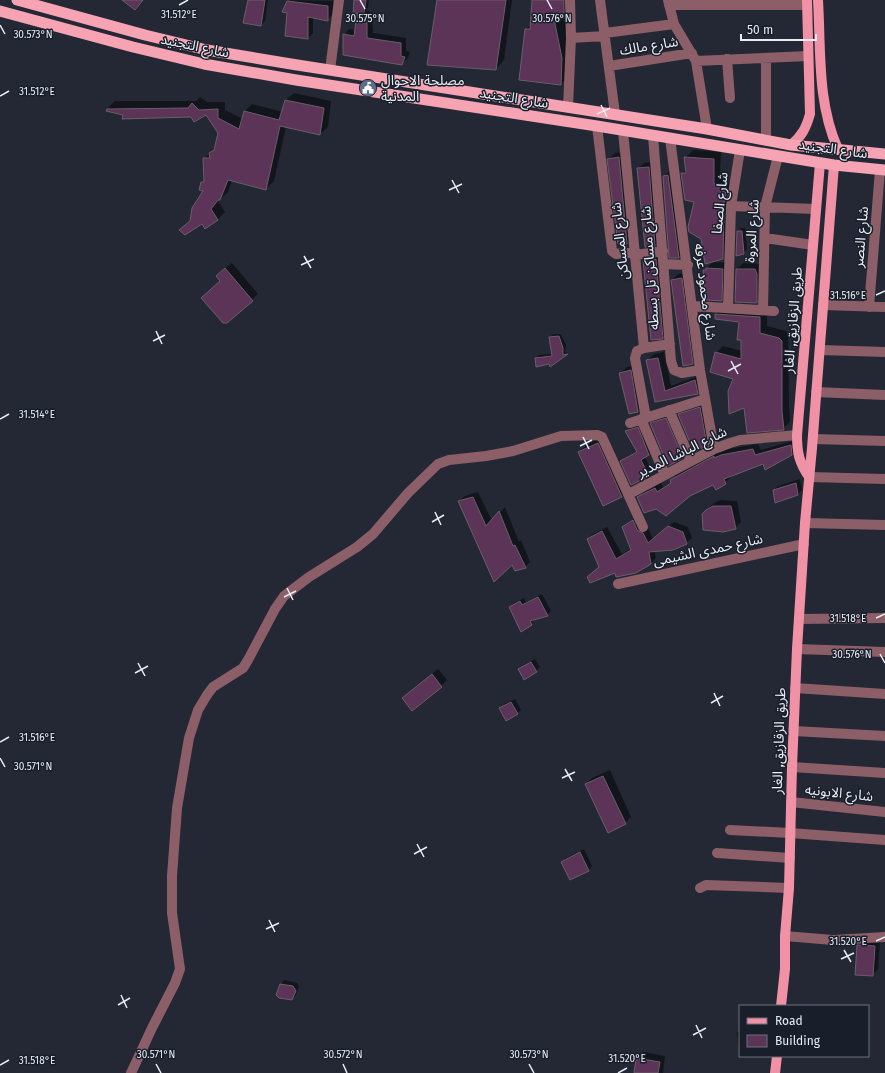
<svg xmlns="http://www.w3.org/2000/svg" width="885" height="1073" font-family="'Fira Sans','Noto Sans Arabic',sans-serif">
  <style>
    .shadow { fill: #0007 }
    .building { fill: #5b3457; stroke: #6b5e69 }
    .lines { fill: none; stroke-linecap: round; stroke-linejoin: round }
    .minor { stroke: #8c5e67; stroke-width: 10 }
    .primary { stroke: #f091a5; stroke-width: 10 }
    .trunk { stroke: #f6a4b4; stroke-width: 11 }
    .ticks { fill: none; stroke: #e8ecf4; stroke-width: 1.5 }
    .labels { text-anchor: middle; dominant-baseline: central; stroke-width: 3; stroke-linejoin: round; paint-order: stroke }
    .street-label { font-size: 14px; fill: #e8ecf4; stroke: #191f2a }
    .poi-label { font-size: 14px; fill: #e8ecf4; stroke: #191f2a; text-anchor: start }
    .ticks-label { font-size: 10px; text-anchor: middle; fill: #e8ecf4; stroke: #191f2a; stroke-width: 3; stroke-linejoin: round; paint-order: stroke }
  </style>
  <rect width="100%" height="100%" fill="#232834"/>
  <path class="shadow" d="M249,0H268L265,21L261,25Z
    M290,0L333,1V14L327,20L313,17V33L308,38L288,2Z
    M355,0H369L368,8L366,10L372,13L373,33L406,38V51L410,52L408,58L402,64L344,35L349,29L356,30L358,15L360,13Z
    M438,0H512L504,60L496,69Z
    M533,0H572V9L564,17L570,49L569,76L561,84L526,29L532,24Z
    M294,93L331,101L328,127L320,134L286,127L274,181L266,189L232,180L228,192L218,201L225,212L218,219L203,222L180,230L191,220L205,190L202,183L205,180L204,159L215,148L219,133L206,113L191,116L124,115L107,109L115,101H196L200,97L207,102H225V110L243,119L244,112L252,104L283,112L286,100Z
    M693,150L721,152L720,175L733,186L730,251L722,259L682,174L686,169V157Z
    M625,152L633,236L627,243H619L609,159L615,153Z
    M655,162L661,238L655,245L638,169L644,163Z
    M670,170L685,251L679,257L664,176Z
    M741,228H745L747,249L744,253L737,254L738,231Z
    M662,253L668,331L662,338L644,261L650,255Z
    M713,262L728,263L727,294L721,300L704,271Z
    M232,263L258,294L227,322L221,281L223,270Z
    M743,263L761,264L762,296L756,302L737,269Z
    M687,273L698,357L692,363L672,280L678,274Z
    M723,307L767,310V326L786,331L788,334L789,404L790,422L783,429L745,406L734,378L716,353L723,346L742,351L741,321L716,314Z
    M553,334H561L566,345L565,353L569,352L551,366L550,363L536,358L539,355L553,354L550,337Z
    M664,352L671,386L701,375L703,387L697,393L656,401L648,360L654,354Z
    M637,365L644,405L638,411L621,373L627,367Z
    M705,403L712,439L706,445L679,415L685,409Z
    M671,414L687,452L682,457L651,424L656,418Z
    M641,424L653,451L645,457L652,471L648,475L621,462L625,458L637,451L627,431L630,428Z
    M606,436L630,488L622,496L579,452L588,444Z
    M796,440L798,448L792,454L764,463L730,476L731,477L725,483L638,498L644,492L661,483L663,487L672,482L671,480L677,474L720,452V453L728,449L758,444L761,450Z
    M800,479L802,490L798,494L774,490L778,486Z
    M478,492L492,521L505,507L519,542L521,540L530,562L525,567L513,563L459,501L465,496Z
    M720,500L737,501L741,522L735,528L706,510L713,504Z
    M638,516L642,525L648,528L653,539L674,522L688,527L692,538L686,543L654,550L656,558L650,564L616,572L600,567L588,539L593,534L607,527L622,554L632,548L623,527Z
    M542,594L551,611L547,615L535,619L531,624L510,607L514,603L524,598L526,602Z
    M535,659L540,667L536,671L519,670L523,666Z
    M438,669L447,680L441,686L409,692Z
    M515,699L521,710L517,713L501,708L504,704Z
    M610,770L631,817L625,823L586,784L592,778Z
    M584,849L592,866L589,870L571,879L562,862L566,858Z
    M864,939L880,940L878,969L872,975L858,946Z
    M284,980L297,983L299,987L296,995L292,999L281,984Z
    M740,1030V1053H739L737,1033Z
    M644,1052L665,1056L663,1073H635L637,1058Z"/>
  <path class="building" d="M122,0H143L135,10Z
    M248,0H265L261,26L243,23Z
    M354,0H366L364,13L353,14Z
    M437,0H506L496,70L427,65Z
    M532,0H564V18L554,19L562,58L561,85L519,80L525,29H530Z
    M287,1L328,6V21L308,17V39L285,36L287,13L282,12Z
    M357,14L367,19V38L401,43V56L405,57L402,65L343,55V34L354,36Z
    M285,100L324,108L320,135L280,126L266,190L228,180L220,200H218L211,209L218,220L205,229L202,224L185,235L179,230L190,221L192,208L203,191L199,190L201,182H204L203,158H210L209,153L214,150L218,133L206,115L194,122L191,117L122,119L123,115L106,111L107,109L188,108L192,103L199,110L218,109V118L239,129L244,111L279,120Z
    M619,157L627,244H618L607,159Z
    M684,157L714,159V183L726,193L724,206L723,259L705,264L701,239L689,232L688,227L694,202L685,200L681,173H686Z
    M649,167L655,246L645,247L637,168Z
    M668,175L679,258H669L663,176Z
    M737,231H742L744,254L736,256Z
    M656,259L663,339L651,340L643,261Z
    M225,268L253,301L227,323H223L201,298L220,281L216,276Z
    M706,268L723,269L722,301L706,300L703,270H706Z
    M736,269H755L757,274V303L735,302Z
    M682,278L693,364L683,366L671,280Z
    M715,314L760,317V333L779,338L782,341V411L784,430L747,433L744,408L729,414L728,391L733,379L710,372L715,352L741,359V340H737L739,322L715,319Z
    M559,336L563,348V355L568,354L550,367L549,364L536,367L535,358L552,356L549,337Z
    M658,358L665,391L695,380L698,394L655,402L646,360Z
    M631,370L638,412L629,414L619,373Z
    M700,407L707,445L694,452L678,414Z
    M666,418L683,458L668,466L650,423Z
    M638,427L649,455L641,460L649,476L631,485L620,461L637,452L625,431Z
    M598,443L622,497L603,506L578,452Z
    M791,445L792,455L765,470L763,464L724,479L726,484L716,490L713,485L690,496L666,516L656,509L644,513L637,497L655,488L657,492L671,483L670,480L714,456V458L721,455L753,449L755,455Z
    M796,483L798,495L775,503L773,490Z
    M473,497L486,526L499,511L513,546L515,545L526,568L515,571L512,565L494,582L458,501Z
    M713,506H731L736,529L723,532L703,530L702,514L706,510Z
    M633,520L637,530L643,533L648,543L668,526L683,532L687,544L673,550L649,552L651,564L636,573L616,577L615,573L590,583L587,577L599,567L587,539L602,531L616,559L631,550L622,527Z
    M538,597L548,616L530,621L532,625L521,632L509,607L520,601L522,605Z
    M531,662L537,672L524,680L518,669Z
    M432,674L442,687L412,711L402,698Z
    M511,702L518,714L506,721L499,708Z
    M603,776L626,824L608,833L585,784Z
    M580,852L589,871L570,880L561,862Z
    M857,945L875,946L873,976L855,975Z
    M280,984L293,986L296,991L292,1000L279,998L276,995Z
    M636,1058L660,1062L658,1073H634Z"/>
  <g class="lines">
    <path class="minor" d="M600,0L615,114
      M668,0L674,24L696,61L707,129
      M669,5H807
      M605,33L674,24
      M571,38L605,36
      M727,59L730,98
      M696,61L808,56
      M609,66L692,53
      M330,70L339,0
      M568,107L571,38L570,0
      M597,126L612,251L616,254L636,252
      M623,131L644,348
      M653,136L671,361L674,370L682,373L700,370
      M670,138L700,370L714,449
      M766,141V58
      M731,206L816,209
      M765,238L813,245
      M636,255L663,251
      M664,264L688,265
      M823,305L885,307
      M693,306L774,311
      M728,307L731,206L740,150
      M869,307L880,170
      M763,310L765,207L778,156
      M820,350L885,352
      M816,392L885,395
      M669,410L691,461
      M646,418L635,358L637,351L644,348L670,344
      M641,419L665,475
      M630,423L705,399
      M813,439L885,441
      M809,477L885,479
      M629,494L714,449L730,443L740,440L797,435
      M805,523L885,525
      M618,584L804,544
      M799,619L885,618
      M797,649L885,652
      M795,688L885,694
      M794,731L885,736
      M792,767L885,773
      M791,802L885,812
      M730,830L790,833L885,840
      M717,853L790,858
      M700,888L706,885L789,888
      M785,936L833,940L885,937
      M131,1073L152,1028L175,983L180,969L172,913V876L177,808L189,738L198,710L207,695L213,687L243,668L248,660L275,609L284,596L309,577L357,547L373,534L408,493L438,464L449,460L486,456L513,451L561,436L597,435L602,437L643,527"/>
    <path class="primary" d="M818,0C821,50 817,103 838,149
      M791,145C802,136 806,128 810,114L807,0
      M809,477C799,462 797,453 797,435L820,163
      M781,1006L785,969V936L789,888L792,767L797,649L805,523L812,448L834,165
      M775,1073L777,1056"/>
    <path class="trunk" d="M17,0L145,35L207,50L291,64L707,129L791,145L885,154
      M0,11L133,47L204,64L296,80L597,126L834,165L885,170"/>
  </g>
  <path class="ticks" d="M360,0L365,9M547,0L552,9M179,5L188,0M0,25L5,34M0,96L9,91M601,105L607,117M597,114L610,108M452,180L459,193M449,190L462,184M304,256L311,268M301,265L314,259M876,295L885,291M156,331L162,344M153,341L165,335M731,361L738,374M728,371L741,364M0,419L9,414M583,437L589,449M580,446L592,440M435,512L441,525M432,522L444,515M287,588L293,600M284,597L296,591M876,618L885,614M880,654L885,663M138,663L145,676M135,673L148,666M714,693L720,706M711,703L723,696M0,742L9,737M0,758L5,767M565,769L572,781M562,778L575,772M417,844L424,857M414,854L427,847M269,920L275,932M266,929L279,923M876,941L885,937M844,950L851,962M841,959L854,953M121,995L127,1008M118,1005L130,998M696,1025L702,1038M693,1035L706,1028M156,1064L161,1073M343,1064L347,1073M529,1064L534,1073M0,1065L9,1060M618,1073L627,1068"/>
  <defs>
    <symbol id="civic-disc" viewBox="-11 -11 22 22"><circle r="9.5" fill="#5c6f8a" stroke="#191f2a"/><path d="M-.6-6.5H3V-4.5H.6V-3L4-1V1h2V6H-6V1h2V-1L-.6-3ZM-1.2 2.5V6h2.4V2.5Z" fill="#fff"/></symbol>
  </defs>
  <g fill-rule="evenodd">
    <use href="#civic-disc" x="358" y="78" width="20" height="20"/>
  </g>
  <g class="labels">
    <g class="street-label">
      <text transform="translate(195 46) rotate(12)">شارع التجنيد</text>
      <text transform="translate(649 46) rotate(-9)">شارع مالك</text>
      <text transform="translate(514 98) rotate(9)">شارع التجنيد</text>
      <text transform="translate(833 149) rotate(8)">شارع التجنيد</text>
      <text transform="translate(720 203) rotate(-84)">شارع الصفا</text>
      <text transform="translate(752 231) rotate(-86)">شارع المروة</text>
      <text transform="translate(861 237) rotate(-85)">شارع النصر</text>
      <text transform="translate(620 241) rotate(-96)">شارع المساكن</text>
      <text transform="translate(650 268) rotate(-94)">شارع مساكن تل بسطه</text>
      <text transform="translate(705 292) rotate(83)">شارع محمود عرفه</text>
      <text transform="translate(793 320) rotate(-85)">طريق الزقازيق, الغار</text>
      <text transform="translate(682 452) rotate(-26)">شارع الباشا المدير</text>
      <text transform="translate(708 550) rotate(-12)">شارع حمدى الشيمى</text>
      <text transform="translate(779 741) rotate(-88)">طريق الزقازيق, الغار</text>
      <text transform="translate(839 793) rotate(6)">شارع الابونيه</text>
    </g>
    <g class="poi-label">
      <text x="381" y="80">مصلحة الاحوال<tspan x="381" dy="16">المدنية</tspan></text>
    </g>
  </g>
  <g class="ticks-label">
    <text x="179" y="18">31.512°E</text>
    <text x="365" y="22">30.575°N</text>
    <text x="552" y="22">30.576°N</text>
    <text x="33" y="38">30.573°N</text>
    <text x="37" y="95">31.512°E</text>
    <text x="848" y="299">31.516°E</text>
    <text x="37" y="418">31.514°E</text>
    <text x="848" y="622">31.518°E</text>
    <text x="852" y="658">30.576°N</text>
    <text x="37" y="741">31.516°E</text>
    <text x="33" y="770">30.571°N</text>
    <text x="848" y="945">31.520°E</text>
    <text x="156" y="1058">30.571°N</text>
    <text x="343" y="1058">30.572°N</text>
    <text x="529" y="1058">30.573°N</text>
    <text x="627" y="1062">31.520°E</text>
    <text x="37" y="1064">31.518°E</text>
  </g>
  <rect x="739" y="1005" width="130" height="52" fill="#191f2a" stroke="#6c717b"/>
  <rect x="747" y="1018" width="20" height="6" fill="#f091a5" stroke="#6c717b"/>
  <text x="775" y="1025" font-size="12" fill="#e8ecf4">Road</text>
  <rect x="747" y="1035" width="20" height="12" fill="#5b3457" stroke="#6c717b"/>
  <text x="775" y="1045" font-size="12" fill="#e8ecf4">Building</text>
  <path d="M741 34v6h75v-6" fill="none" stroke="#e8ecf4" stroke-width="2"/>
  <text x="747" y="34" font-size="12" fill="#e8ecf4" stroke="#191f2a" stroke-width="3" paint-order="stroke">50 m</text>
</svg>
